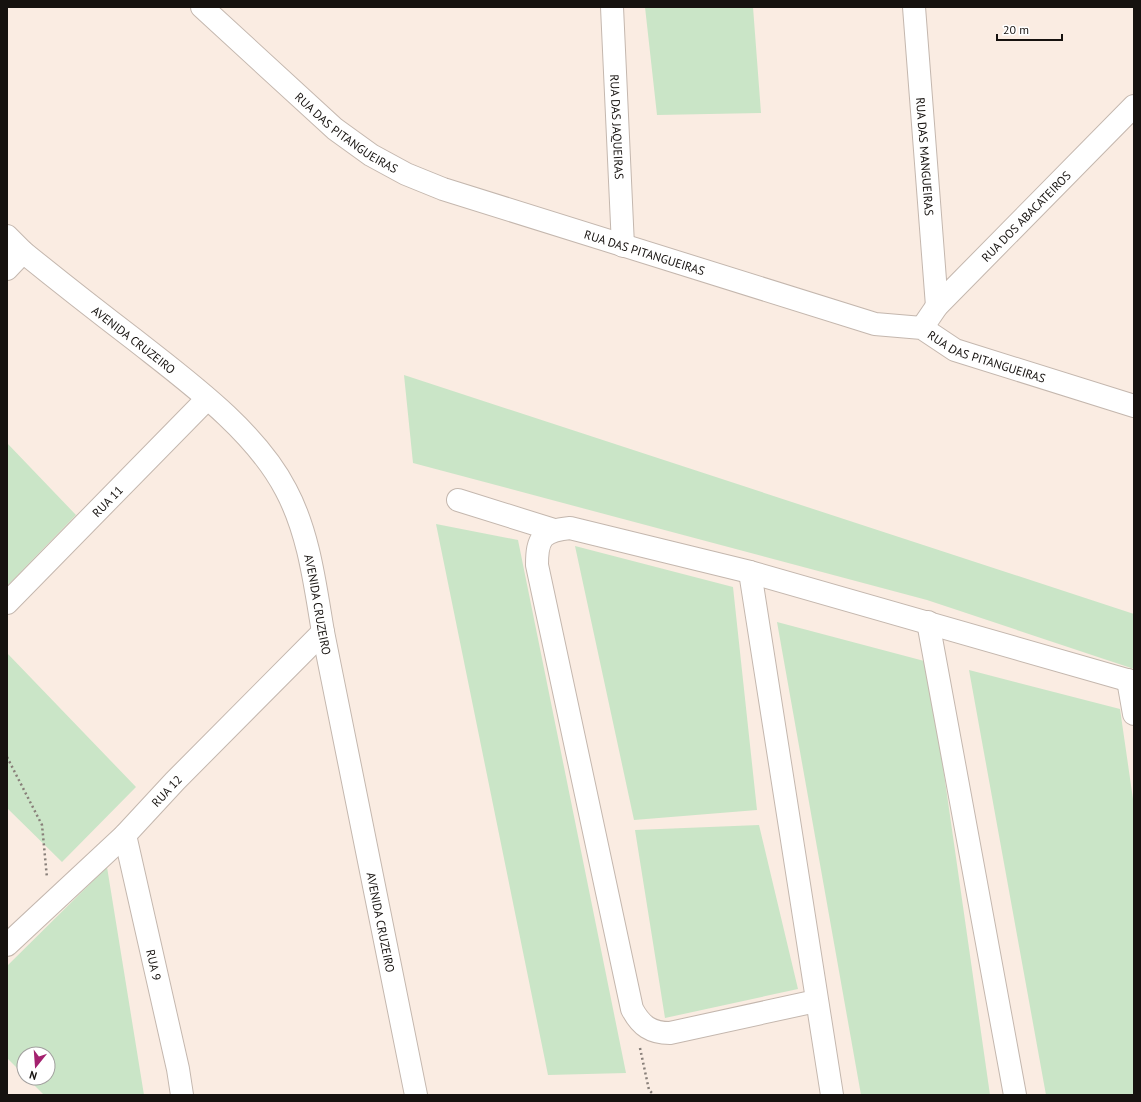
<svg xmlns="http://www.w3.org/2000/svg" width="1141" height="1102" font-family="'PT Sans',sans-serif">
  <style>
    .green { fill: #cae5c7 }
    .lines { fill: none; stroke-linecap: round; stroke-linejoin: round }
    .minor-casing { stroke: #c4b7ae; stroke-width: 24 }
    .path { stroke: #887f79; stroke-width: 2.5; stroke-dasharray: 2 3; stroke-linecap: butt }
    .minor { stroke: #fff; stroke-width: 22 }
    .labels { text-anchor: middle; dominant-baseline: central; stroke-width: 3; stroke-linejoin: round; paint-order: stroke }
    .street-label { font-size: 12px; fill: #16120f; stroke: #fff }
  </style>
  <rect width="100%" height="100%" fill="#faece2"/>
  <path class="green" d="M645,7H753L761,113L657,115Z
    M404,375L1134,614V669L927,600L413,463Z
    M7,443L76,515L7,586Z
    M436,524L518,540L626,1073L548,1075Z
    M575,546L733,587L757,810L634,820Z
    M777,622L928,662L990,1095H861Z
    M7,653L136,787L62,862L7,808Z
    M969,670L1120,709L1134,806V1095H1046Z
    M759,825L798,989L665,1018L635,830Z
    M107,867L144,1095H44L27,1078H48V1054H24V1075L7,1058V966Z"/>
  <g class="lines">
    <defs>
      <g id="minor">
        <path id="s1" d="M202,7L335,129L371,155L406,174L443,189L875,324L922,328L955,350L1134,406"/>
        <path id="s2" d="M612,7L623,246"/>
        <path id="s3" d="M914,7L937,306"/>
        <path id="s4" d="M7,236L23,252C60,282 97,311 135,340C187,381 255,430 286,490C309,533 315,585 323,632L416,1095"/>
        <path d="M7,269L23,252"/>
        <path id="s5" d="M922,328L937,306L1134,106"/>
        <path d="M458,500L554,530"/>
        <path d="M750,572L832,1095"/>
        <path id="s6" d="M7,603L207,399"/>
        <path d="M928,622L1015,1095"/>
        <path d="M1128,680L1134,714"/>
        <path id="s7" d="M125,835L178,1069L182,1095"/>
        <path id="s8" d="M7,945L125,835L175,781L323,632"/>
        <path d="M816,1001L670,1033C651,1033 641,1026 632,1009L537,565C537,538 542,531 570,528L750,572L1134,682"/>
      </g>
    </defs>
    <use href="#minor" class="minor-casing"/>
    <path class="path" d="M7,757L42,825L47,878
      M640,1048L649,1090L654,1095"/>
    <use href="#minor" class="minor"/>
  </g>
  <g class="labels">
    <g class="street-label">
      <text stroke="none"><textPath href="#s2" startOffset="120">RUA DAS JAQUEIRAS</textPath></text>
      <text stroke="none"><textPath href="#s1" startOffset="192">RUA DAS PITANGUEIRAS</textPath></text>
      <text stroke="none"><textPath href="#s3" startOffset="150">RUA DAS MANGUEIRAS</textPath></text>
      <text stroke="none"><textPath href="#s5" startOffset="153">RUA DOS ABACATEIROS</textPath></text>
      <text stroke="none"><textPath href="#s1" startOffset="516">RUA DAS PITANGUEIRAS</textPath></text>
      <text stroke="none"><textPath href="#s4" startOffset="164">AVENIDA CRUZEIRO</textPath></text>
      <text stroke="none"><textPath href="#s1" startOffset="876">RUA DAS PITANGUEIRAS</textPath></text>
      <text stroke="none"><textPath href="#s6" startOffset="143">RUA 11</textPath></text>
      <text stroke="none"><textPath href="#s4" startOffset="499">AVENIDA CRUZEIRO</textPath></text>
      <text stroke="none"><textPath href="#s8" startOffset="222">RUA 12</textPath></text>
      <text stroke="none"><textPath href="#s4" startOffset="823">AVENIDA CRUZEIRO</textPath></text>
      <text stroke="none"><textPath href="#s7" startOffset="133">RUA 9</textPath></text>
    </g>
  </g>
  <rect width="1141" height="1102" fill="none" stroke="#16120f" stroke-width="16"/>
  <g transform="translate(36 1066) rotate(197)"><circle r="19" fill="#ffffff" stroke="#a2a09f"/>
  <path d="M0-3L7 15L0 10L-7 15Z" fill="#a4216f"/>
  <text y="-6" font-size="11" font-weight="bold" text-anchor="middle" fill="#16120f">N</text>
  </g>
  <path d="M997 34v6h65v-6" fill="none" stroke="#16120f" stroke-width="2"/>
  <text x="1003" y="34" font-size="12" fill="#16120f" stroke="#ffffff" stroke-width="3" paint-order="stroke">20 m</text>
</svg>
